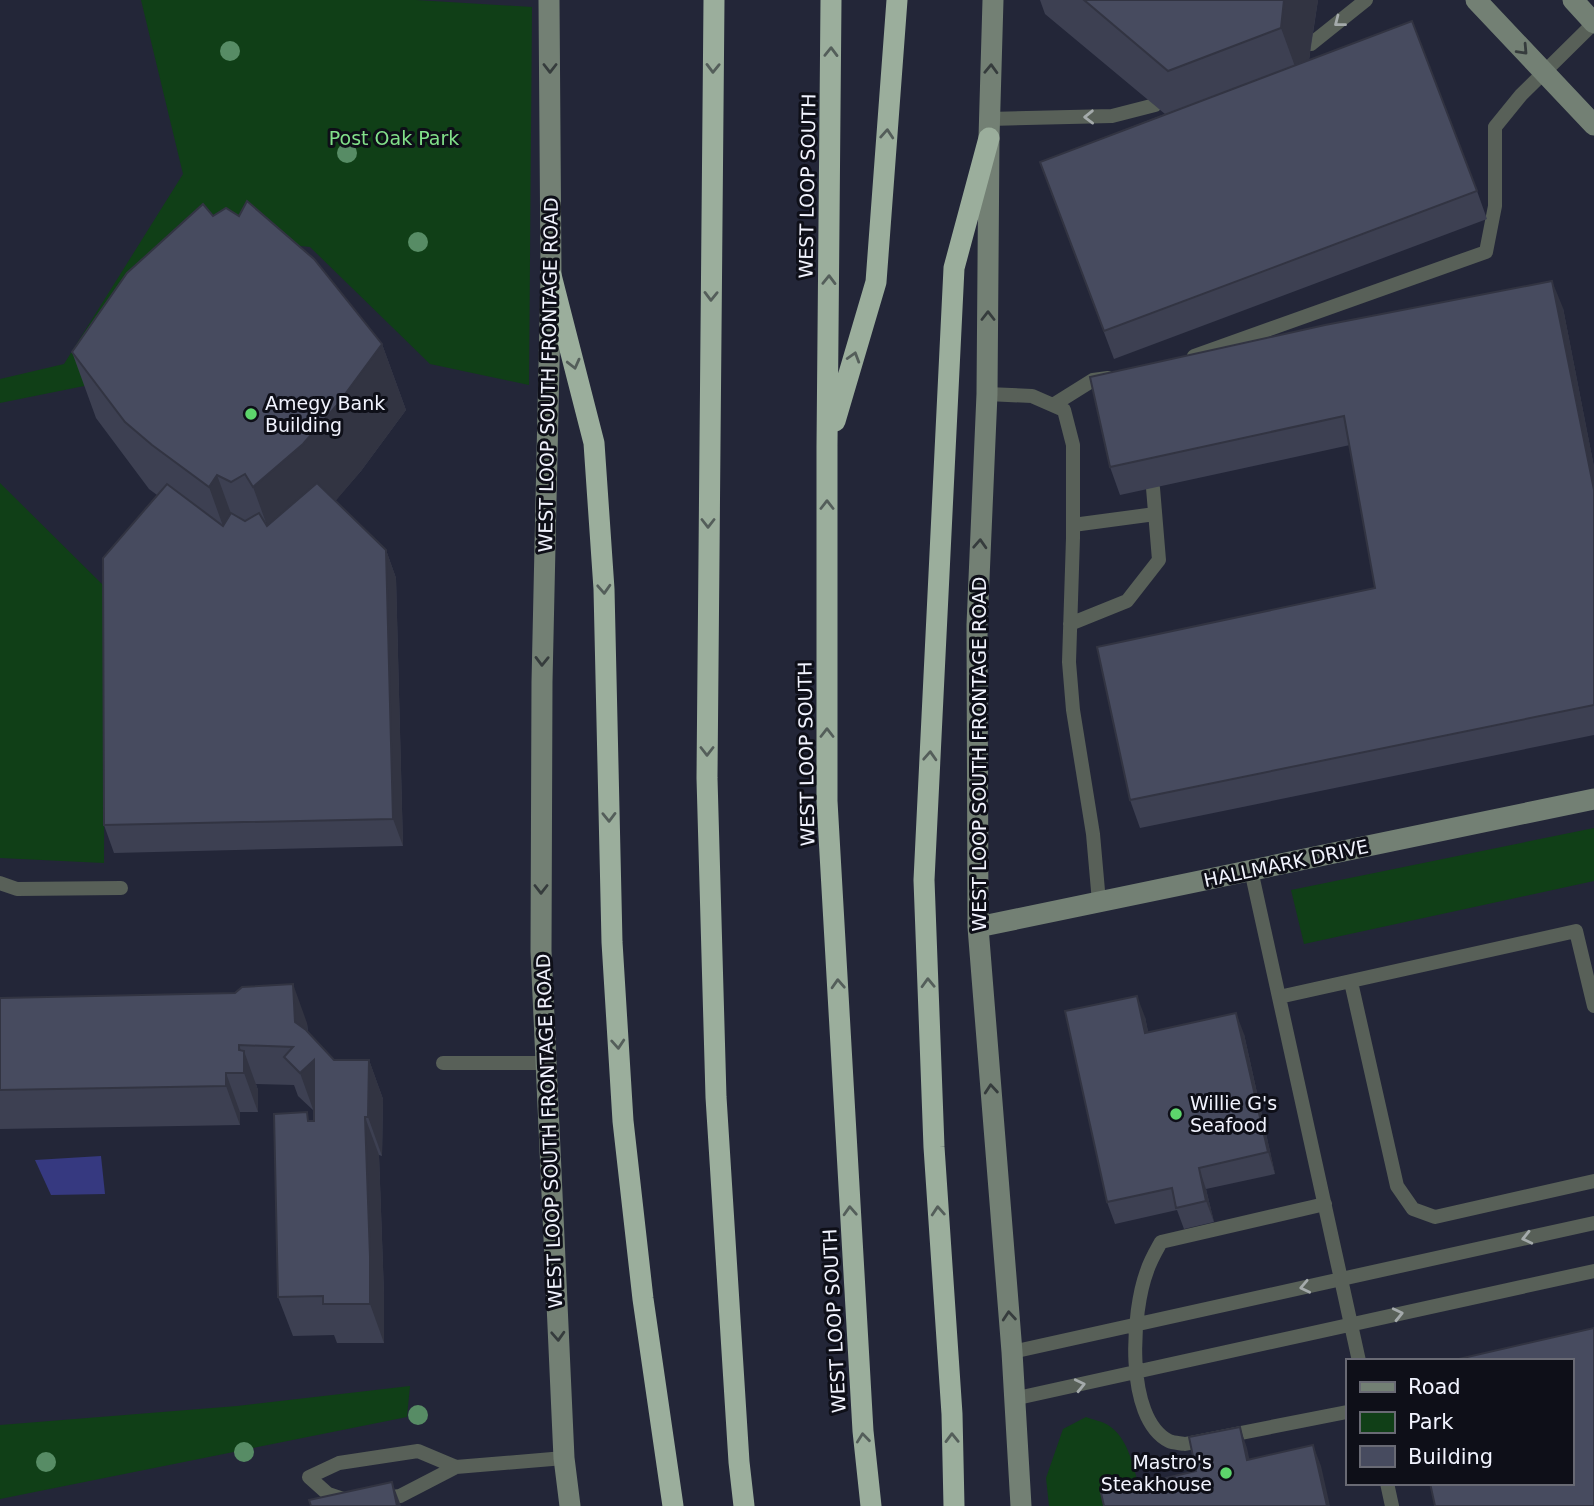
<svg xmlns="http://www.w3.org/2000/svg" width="1594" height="1506" font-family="'DejaVu Sans',sans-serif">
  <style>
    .green { fill: #103f17 }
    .water { fill: #363980 }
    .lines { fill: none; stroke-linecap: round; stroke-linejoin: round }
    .lane { stroke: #586058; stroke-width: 14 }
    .secondary { stroke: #738074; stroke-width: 21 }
    .highway { stroke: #9bae9c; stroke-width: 21 }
    .tree { fill: #578c65 }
    .wall { fill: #3d4052 }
    .shaded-wall { fill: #323442 }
    .building { fill: #474b5f; stroke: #323442; stroke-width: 2 }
    .oneway { stroke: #a4aaab }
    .oneway2 { stroke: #363c3d }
    .oneway3 { stroke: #545e5a }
    .poi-dot { fill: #5dd56c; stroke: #0e0f18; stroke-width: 2.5 }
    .labels { text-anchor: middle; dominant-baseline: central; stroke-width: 6; stroke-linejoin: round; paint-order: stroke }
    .park-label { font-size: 19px; fill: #82e08a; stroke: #0e0f18 }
    .street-label { font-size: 19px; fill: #f1f3fe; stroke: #0e0f18 }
    .poi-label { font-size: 19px; fill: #f1f3fe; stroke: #0e0f18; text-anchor: start }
  </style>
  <rect width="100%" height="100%" fill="#232638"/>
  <path class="green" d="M141,0H416L532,7L529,385L430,364L310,247L230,238L104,382L0,403V379L64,364L183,174Z
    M0,483L105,587L104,863L0,858Z
    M1594,828V881L1304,944L1291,890Z
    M410,1386L407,1417L0,1499V1425L237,1406Z
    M1086,1417C1093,1420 1102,1421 1108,1425C1129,1438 1134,1469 1140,1491L1120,1506H1049L1046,1478L1063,1429Z"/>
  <path class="water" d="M101,1156L105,1194L51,1195L35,1160Z"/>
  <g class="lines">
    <path class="lane" d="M1311,44L1366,0
      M989,119L1112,116L1155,105
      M1194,356L1486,252L1495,206V127L1521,95L1594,23
      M987,394L1032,396L1064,410L1073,445V538L1069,662L1073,710L1093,834L1099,902
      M1053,405L1093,380L1108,378
      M1073,525L1155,514
      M1070,624L1127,601L1159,560L1153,488
      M1251,870L1359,1361
      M0,883L17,889L121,888
      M1351,982L1397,1186L1413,1209L1435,1217L1594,1181
      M1279,997L1576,931L1594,1006
      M443,1063H546
      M1325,1204L1161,1242C1156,1251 1150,1261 1147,1271C1132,1310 1124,1418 1169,1441C1173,1443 1180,1443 1185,1444L1347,1412
      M1012,1352L1594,1223
      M1013,1399L1594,1271
      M1387,1483L1392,1506
      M379,1499L400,1496L456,1467
      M349,1501L328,1494L309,1477L339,1463L418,1451L456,1467L564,1458"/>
    <path class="secondary" d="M549,0L551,275L542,682L541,951L564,1458L570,1506
      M993,0L989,138L987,394L977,625L978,927L1012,1352L1021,1506
      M1476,0L1594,125
      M1573,0L1594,23
      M978,927L1594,799"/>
    <path class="highway" d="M714,0L707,778L716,1097L739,1462L744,1506
      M831,0L827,446V801L863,1431L871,1506
      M551,275L594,443L604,589L612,942L623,1121L643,1299L673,1506
      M835,421L876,282L897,0
      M954,1506L952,1414L934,1147L924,880L954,268L989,138"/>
  </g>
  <g class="tree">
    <circle cx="230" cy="51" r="10"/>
    <circle cx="347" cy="153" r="10"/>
    <circle cx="418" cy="242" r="10"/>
    <circle cx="418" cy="1415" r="10"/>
    <circle cx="244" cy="1452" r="10"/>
    <circle cx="46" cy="1462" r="10"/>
  </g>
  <path class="wall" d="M1040,0H1318L1309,60L1477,191L1487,219L1114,359L1040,162L1165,114L1045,14Z
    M213,216L382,344L406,410L361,471L335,501L386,550L396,578L403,846L114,853L104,825L157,495L149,489L96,418L72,352Z
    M1563,308L1594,467V735L1140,828L1130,800L1375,588L1350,445L1120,495L1110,467Z
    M0,998L307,1023L308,1032L334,1060H369L383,1099L382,1156L379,1155L384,1294V1343H337L334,1335L293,1336L278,1297L310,1121H314V1111L298,1096L294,1085L256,1084L258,1090V1112H240V1125L0,1129Z
    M1145,1017L1148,1032L1244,1034L1275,1174L1206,1189L1214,1222L1184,1229L1177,1210L1115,1224L1107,1202Z"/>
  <path class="shaded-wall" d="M1284,0H1318L1311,44L1305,94L1281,28Z
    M1552,281L1563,308L1594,467V490Z
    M382,344L406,410L361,471L327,511L277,553L253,487Z
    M217,475L241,541L233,554L209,487Z
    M386,550L396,578L403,846L393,819Z
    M293,984L307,1023L309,1061L295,1022Z
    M1137,996L1145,1017L1153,1054L1145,1033Z
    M1236,1013L1244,1034L1275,1174L1268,1152Z
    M239,1045L244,1059V1051L258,1090V1112L244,1073Z
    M314,1060V1112L300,1073Z
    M369,1060L383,1099L382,1156L368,1117Z
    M226,1073L240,1112V1125L226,1086Z
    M365,1117L379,1155L384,1294V1343L370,1304Z
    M1199,1168L1206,1189L1214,1222L1206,1201Z
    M1240,1427L1247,1448L1254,1481L1247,1460Z
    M1313,1445L1321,1466L1330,1506H1327Z
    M392,1482L401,1506H397Z"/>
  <path class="building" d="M1084,0H1284L1281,28L1168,71Z
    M1412,21L1477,191L1104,331L1040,162Z
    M247,201L314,259L382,344L337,405L303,444L253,487L245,474L231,482L217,475L209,487L152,445L125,422L72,352L127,273L203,204L213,216L226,208L239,216Z
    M1552,281L1594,490V705L1130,800L1097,647L1375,588L1344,416L1110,467L1090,377L1325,325Z
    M317,483L386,550L393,819L104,825L103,558L167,484L223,526L231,513L245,521L259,513L267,526Z
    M293,984L295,1022L306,1030L334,1060H369L368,1117H365L370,1256V1304H323V1296L278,1297L274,1114L307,1112L308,1121H314V1060L300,1073L284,1057L293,1047L239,1045V1050L244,1051V1073H226V1086L0,1090V998L235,993L242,987Z
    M1137,996L1145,1033L1236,1013L1268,1152L1199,1168L1206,1201L1176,1208L1172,1188L1107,1202L1065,1011Z
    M1594,1328V1506H1435L1430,1483H1571V1361H1450Z
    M1240,1427L1247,1460L1313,1445L1327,1506H1104L1101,1493L1196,1471L1189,1437Z
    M392,1482L397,1506H311L309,1500Z"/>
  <defs><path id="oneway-chevron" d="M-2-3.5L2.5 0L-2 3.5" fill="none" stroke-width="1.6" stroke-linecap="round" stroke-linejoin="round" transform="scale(1.75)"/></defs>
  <g class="oneway">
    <use href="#oneway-chevron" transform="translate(1339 22) rotate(142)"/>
    <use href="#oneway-chevron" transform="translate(1089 117) rotate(179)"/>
    <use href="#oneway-chevron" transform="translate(1527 1238) rotate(167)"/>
    <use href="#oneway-chevron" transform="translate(1305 1287) rotate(168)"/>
    <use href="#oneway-chevron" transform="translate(1398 1314) rotate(-13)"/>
    <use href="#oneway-chevron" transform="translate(1080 1385) rotate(-13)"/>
  </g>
  <g class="oneway2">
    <use href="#oneway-chevron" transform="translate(1523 50) rotate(47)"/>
    <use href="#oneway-chevron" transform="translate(550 68) rotate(90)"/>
    <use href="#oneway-chevron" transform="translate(991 69) rotate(-88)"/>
    <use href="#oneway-chevron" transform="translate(988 316) rotate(-90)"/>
    <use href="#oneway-chevron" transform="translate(980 544) rotate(-87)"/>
    <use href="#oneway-chevron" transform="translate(542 661) rotate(91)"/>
    <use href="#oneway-chevron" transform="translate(541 889) rotate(90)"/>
    <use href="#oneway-chevron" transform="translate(991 1089) rotate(-95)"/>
    <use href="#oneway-chevron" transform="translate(1009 1316) rotate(-95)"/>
    <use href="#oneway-chevron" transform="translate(558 1336) rotate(87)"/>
  </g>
  <g class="oneway3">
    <use href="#oneway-chevron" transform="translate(831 52) rotate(-89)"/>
    <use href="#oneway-chevron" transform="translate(713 68) rotate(91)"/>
    <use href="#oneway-chevron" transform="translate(887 134) rotate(-86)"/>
    <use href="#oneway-chevron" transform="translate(829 280) rotate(-89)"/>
    <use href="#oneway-chevron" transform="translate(711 296) rotate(91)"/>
    <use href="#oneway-chevron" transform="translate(854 357) rotate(-73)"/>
    <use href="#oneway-chevron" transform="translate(574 364) rotate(76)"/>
    <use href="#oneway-chevron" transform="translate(827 505) rotate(-90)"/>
    <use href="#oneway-chevron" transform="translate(708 523) rotate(90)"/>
    <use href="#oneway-chevron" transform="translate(604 589) rotate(87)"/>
    <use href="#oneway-chevron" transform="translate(827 733) rotate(-90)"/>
    <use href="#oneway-chevron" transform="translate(707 751) rotate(90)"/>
    <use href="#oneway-chevron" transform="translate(930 756) rotate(-87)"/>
    <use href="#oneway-chevron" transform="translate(609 817) rotate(89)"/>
    <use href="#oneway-chevron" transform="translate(928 983) rotate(-92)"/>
    <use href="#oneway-chevron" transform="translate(838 984) rotate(-93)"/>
    <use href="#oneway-chevron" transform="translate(618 1044) rotate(86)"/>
    <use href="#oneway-chevron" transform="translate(850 1211) rotate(-93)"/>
    <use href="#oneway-chevron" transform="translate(938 1211) rotate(-94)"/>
    <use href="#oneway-chevron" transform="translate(863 1438) rotate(-96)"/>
    <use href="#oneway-chevron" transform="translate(952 1438) rotate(-91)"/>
  </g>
  <g class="poi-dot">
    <circle cx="251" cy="414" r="7"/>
    <circle cx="1176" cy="1114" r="7"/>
    <circle cx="1226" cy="1473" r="7"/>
  </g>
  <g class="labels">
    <g class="park-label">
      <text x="394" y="138">Post Oak Park</text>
    </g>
    <g class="street-label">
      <text transform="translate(807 186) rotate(-89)">WEST LOOP SOUTH</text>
      <text transform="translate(548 375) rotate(-89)">WEST LOOP SOUTH FRONTAGE ROAD</text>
      <text transform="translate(806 754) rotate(-91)">WEST LOOP SOUTH</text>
      <text transform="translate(979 754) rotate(-90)">WEST LOOP SOUTH FRONTAGE ROAD</text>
      <text transform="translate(1286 863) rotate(-12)">HALLMARK DRIVE</text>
      <text transform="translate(549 1131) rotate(-92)">WEST LOOP SOUTH FRONTAGE ROAD</text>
      <text transform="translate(834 1321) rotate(-93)">WEST LOOP SOUTH</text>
    </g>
    <g class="poi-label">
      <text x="265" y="403">Amegy Bank<tspan x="265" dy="22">Building</tspan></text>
      <text x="1190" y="1103">Willie G's<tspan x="1190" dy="22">Seafood</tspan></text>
      <text x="1212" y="1462" text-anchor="end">Mastro's<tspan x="1212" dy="22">Steakhouse</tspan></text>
    </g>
  </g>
  <rect x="1346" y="1359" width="228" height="126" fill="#0e0f18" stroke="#696a74" stroke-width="2"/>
  <rect x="1360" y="1382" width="35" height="10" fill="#738074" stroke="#696a74" stroke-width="2"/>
  <text x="1408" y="1394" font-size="21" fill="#f1f3fe">Road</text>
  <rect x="1360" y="1412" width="35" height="21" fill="#103f17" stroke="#696a74" stroke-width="2"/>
  <text x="1408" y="1429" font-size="21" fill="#f1f3fe">Park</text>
  <rect x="1360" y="1446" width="35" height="21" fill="#474b5f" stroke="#696a74" stroke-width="2"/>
  <text x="1408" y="1464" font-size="21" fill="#f1f3fe">Building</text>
</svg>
